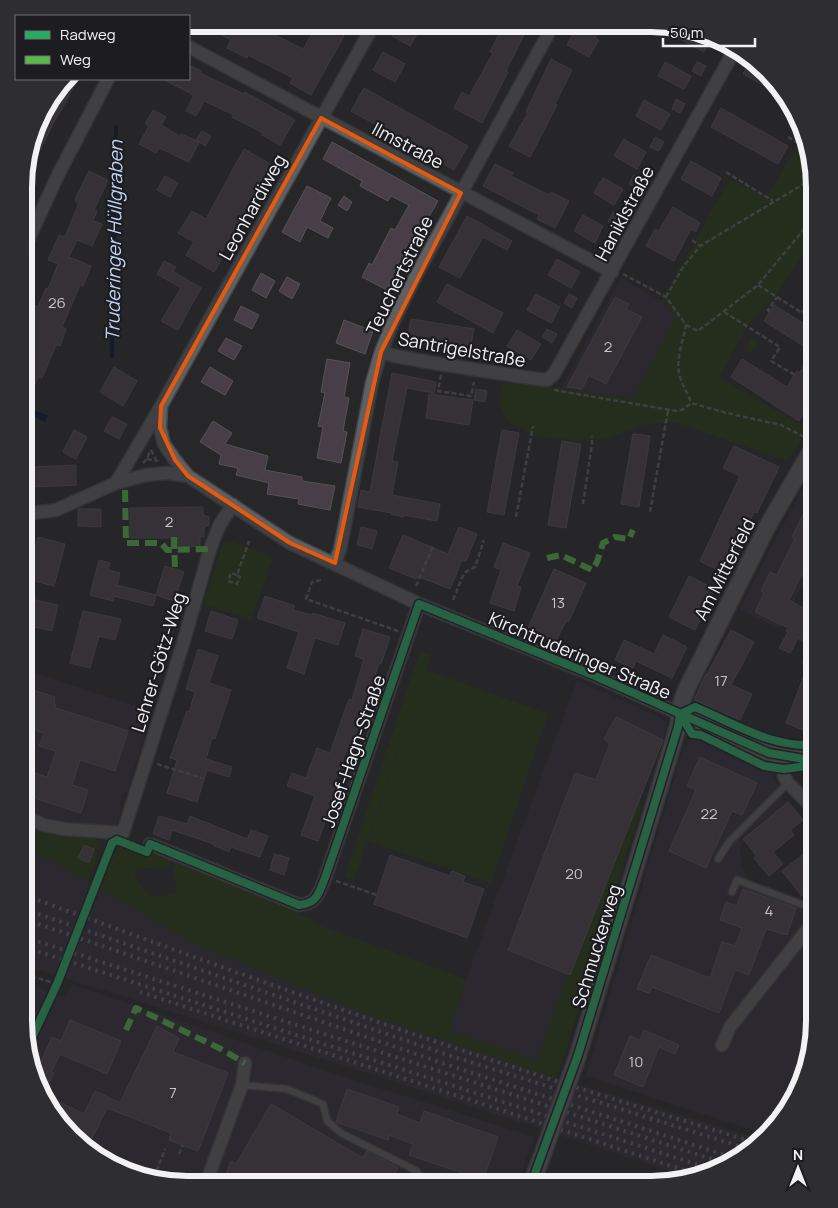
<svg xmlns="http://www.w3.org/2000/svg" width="838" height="1208" font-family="Manrope,sans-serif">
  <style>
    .built { fill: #312e37 }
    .green { fill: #24360c }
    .water { fill: #040f2e }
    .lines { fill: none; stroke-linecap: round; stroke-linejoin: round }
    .stream { stroke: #040f2e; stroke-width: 4 }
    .building { fill: #473e48; stroke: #545355 }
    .service-casing { stroke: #454447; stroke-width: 9 }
    .minor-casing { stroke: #454447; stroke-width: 15 }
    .tertiary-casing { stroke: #454447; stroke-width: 19 }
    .path { stroke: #5d5d5f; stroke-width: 2.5; stroke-dasharray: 5 2.5; stroke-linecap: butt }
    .service { stroke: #606061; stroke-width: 6 }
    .minor { stroke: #606061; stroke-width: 12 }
    .tertiary { stroke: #606061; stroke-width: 16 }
    .rail { stroke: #636264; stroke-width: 4; stroke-dasharray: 2.5 5; stroke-linecap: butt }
    .tertiary-bridge-casing { stroke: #454447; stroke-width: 19; stroke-linecap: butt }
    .tertiary-bridge { stroke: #606061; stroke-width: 16 }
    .quiet { stroke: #58b947; stroke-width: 6; stroke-dasharray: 12 6; stroke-linecap: butt }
    .cycleway-casing { stroke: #1d1c20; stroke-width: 11 }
    .cycleway { stroke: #26ab63; stroke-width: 8 }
    .marked { fill: none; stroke: #e8590c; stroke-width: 4; stroke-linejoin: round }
    .labels { text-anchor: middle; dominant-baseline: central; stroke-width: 4.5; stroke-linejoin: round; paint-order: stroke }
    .number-label { font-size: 15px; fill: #c7c4c9 }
    .street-label { font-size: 18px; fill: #f2f1f4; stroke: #1d1c20 }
    .water-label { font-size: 19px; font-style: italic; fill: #bdd4f2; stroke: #1d1c20 }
    .rim { fill: none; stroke: #f2f1f4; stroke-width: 6 }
  </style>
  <rect width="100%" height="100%" fill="#272629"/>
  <path class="built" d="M621,278L668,305L675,319L633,399L562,388Z
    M809,476L814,478V562L780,628L739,609Z
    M24,670L151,711L127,792L122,796L119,806L121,811L115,828L50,819L24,808Z
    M577,681L659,717L667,723L663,740L638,803L570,975H568L537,1060L449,1031L475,955Z
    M690,738L707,740L770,769L785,803L741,838L740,859L744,872L751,881L814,906V1032L787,1112L763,1133L586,1076L682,752Z
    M24,850L50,859L197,945L361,1012L562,1080L756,1138L723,1168L685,1176L450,1099L24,965Z
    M24,983L65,997L71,984L347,1078L534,1137L517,1184L166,1183L88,1151L40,1093L24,1021Z"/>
  <path class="green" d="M797,146L806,151L814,187V235L777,294L749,323L719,378L809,429L787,461L676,422L646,424L603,439L578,441L536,436L508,421L499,403L502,383L562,388L633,399L675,319L668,305L661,301L730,179L766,198Z
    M751,337L759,342L751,354L744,349Z
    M230,541L273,557L251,619L203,604L222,546L225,542Z
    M420,652L431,655L426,670L548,714L491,883L368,841L425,672L354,880L345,878Z
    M638,803L642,804L557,1079L361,1012L197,945L100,889L116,849L122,845L146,855L156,854L171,860L168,868C156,871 145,865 134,871C143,896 150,900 175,894L177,887L173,868L176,862L314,920L313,923L466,979L449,1031L537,1060L568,974L570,975Z
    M24,822L82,834L101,842L88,882L50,859L24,850Z"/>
  <path class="water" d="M35,410L48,416L45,422L32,416Z"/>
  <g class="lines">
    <path class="stream" d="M112,356L116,127"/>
  </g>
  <path class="building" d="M201,24H253L303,49L318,24H349L343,35L344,36L311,95L290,83L293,78L248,55L247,58L227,48L231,40Z
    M399,24H407L419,31L410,46L392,36Z
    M503,25H529L506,71L508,72L482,123L454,108L462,92L469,96L493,53L490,52Z
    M576,25H603L595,38L599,40L589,57L567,45L576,28Z
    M683,30L710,41L704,52L678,38Z
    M383,52L405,64L395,82L373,70Z
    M551,59L572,70L555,104L557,105L530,157L509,146L528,113L526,112Z
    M751,59L780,94L743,74Z
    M665,62L691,76L684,89L658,76Z
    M697,62L706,66L701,76L692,71Z
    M189,65L201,71L200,73L244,94L245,92L295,120L280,145L262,135L263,133L232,117L234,115L204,101L196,116L186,111L194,95L162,79H189Z
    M68,79H78L59,114H58L28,174L25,173V166L46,106Z
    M364,88L468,146L454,170L425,153V152L351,111Z
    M676,99L685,104L680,113L672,109Z
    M644,100L670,114L661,130L636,116Z
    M721,108L788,146L778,164L711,127Z
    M153,110L166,117L161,125L180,136L181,134L199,142L189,162L159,148L156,153L139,144L149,126L145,124Z
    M202,131L211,136L205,146L196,140Z
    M655,137L664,142L659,151L650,147Z
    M624,139L646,152L637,169L614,156Z
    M332,142L438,201L387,290L362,277L369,263L372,265L391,228L395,230L409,205L391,196L388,201L360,186L362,181L323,159Z
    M244,149L270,164L220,255L223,256L214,272L186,255L194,242L178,233L192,211L206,219Z
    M691,161L721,178L712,196L681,179Z
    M495,164L513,173L511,176L549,195L551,192L569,201L555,228L537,219L539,215L483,186Z
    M89,171L108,180L94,210L97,211L93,221L102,224L92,246L77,240L69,257L91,266L83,286L80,285L62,327L66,329L60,346L56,345L42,378L38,377L25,408V340L31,325L25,323V313L29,303L38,307L46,288L48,289L58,264L48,260L59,235L65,237L79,203L75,201L77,195Z
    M634,175L643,180L638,189L629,184Z
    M165,176L178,183L170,197L157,190Z
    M603,178L623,189L614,205L594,193Z
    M307,186L331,198L320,221L333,228L328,238L307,227L300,242L282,232Z
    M344,196L352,202L347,211L338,205Z
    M673,207L700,223L696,232L691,229L674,261L646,246L655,229L659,231Z
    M613,212L623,217L618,227L608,222Z
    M583,215L603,226L595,243L574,231Z
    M467,216L512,241L507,250L483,237L460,278L439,267Z
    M557,259L580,272L571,288L548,275Z
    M164,261L176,267L173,271L201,288L178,330L161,321L181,288L157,274Z
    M261,273L275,281L266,298L252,290Z
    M287,277L300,284L292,299L279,291Z
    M447,284L503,313L493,333L437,302Z
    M536,294L560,307L551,323L527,310Z
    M569,294L577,298L572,308L564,303Z
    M615,297L629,304L626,309L642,317L606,384L589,375L582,389L567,387Z
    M774,305L814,330V396L799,421L731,377L742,359L787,387L797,371L799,373L813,352L764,321Z
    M241,306L259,315L252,329L234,320Z
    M411,319L474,329L469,353L407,341Z
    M344,320L373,331L365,354L336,343Z
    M547,329L557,334L552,343L542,337Z
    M517,330L541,344L531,360L507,346Z
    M226,338L242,346L234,360L218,351Z
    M327,359L350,363L344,397L349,398L343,431L347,432L341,463L317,458L323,427L318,426L325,393L321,392Z
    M114,367L137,381L123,406L100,392Z
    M210,367L233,381L225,395L201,382Z
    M392,373L436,382L434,393L407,388L392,461L398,462L392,495L440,504L437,521L403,515V517L391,514L392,513L358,507L361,490L370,492Z
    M476,389L487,391L485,402L474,400Z
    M429,394L473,400L469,425L426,418Z
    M112,417L127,424L119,439L104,431Z
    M213,421L232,433L225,444L268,456L265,470L302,477V481L335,486L330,510L298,504L299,499L267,494L269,483L236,475L238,468L219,464L221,455L200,442Z
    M74,430L87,437L76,459L63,452Z
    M502,430L519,433L504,515L487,512Z
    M633,434L650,436L639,507L621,504Z
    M562,441L581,444L566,528L548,525Z
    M734,446L779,467L757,513L754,512L724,573L700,561L740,476L723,468Z
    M76,465V485L34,487V496L25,497V468H33L32,467Z
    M814,493V583L801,575L789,600L814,614V634L809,644L798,638L790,653L779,648L788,632L786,631L788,628L755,612L764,593L761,591L770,572L777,575L795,538L792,537Z
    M203,507V515L209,517V525L204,528V537H200V546L171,547V538H130V508Z
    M78,509H101V527L78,526Z
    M361,527L377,531L372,549L357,545Z
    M459,527L477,534L466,561L462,560L450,589L417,576L416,579L389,568L403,535L448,554Z
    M38,537L65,544L54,586L27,579Z
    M503,543L530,553L517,586L521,587L514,611L490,603L501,570L494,567Z
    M99,560L110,563L108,570L120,573L117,585L156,595L153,606L114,596L113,601L90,595Z
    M165,566L184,572L174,601L156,595Z
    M554,569L586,583L569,621H566L556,641L528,628Z
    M689,576L715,589L695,630L669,617Z
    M24,595H35V600L58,605L52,631L31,626L33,614H24Z
    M265,596L295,606L293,610L312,615L313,613L345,623L338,645L315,638L304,674L287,668L299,632L257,618Z
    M83,611L121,619L115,640L99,636L90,668L70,663Z
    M211,611L238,620L232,639L205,631Z
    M363,629L390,637L381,664L379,663L360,723L348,752L346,751L335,781L340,782L318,841L301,835L315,796L287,786L292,773L306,778L317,748L330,753L349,699L352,700L364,659L355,656Z
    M731,630L754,642L731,685L752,694L740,720L694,700L706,674H707Z
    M663,635L687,647L672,678L636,661L633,668L615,660L624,640L654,654Z
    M198,649L218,656L209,683L231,690L215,739L212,738L206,759L232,767L229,777L207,770L197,802L167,793L177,760L170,758L187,711L189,712L195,692L186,689Z
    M805,673L814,676V702L803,730L786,723Z
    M24,687L55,697L54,701L56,708L128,731L115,771L80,760L72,785L88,790L81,813L25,795L32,772L47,777L56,751L39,746L44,733L24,727Z
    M616,717L663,740L570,975L508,950L575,773L596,780L610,743L604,739Z
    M700,757L757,783L742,815L732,811L706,868L669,851L696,790L687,786Z
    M788,802L803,820L790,830L794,835L773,852L783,864L769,876L754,858L756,855L743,839Z
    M159,816L187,824L190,816L247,839L251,830L268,836L260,857L231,847L229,852L213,845L214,844L172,830L169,840L153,834Z
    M84,845L94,849L89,863L78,858Z
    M814,846V887L802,896L782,871Z
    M274,854L289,858L284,875L270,870Z
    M390,855L450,876L452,871L465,876L463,882L484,889L467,938L374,904Z
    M743,889L796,908L787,935L766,929L749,975L735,970L719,1013L652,987L649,993L637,989L651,955L710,978L722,942L735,946L742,928L720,920L726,902L737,906Z
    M70,1020L121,1041L107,1074L60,1054L51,1072L54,1073L43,1094L84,1114L95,1091L120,1103L157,1026L179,1038L173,1052L228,1073L198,1151L169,1140L171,1133L107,1108L87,1149L40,1093L34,1063L39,1066L52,1037L61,1041Z
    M644,1030L679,1045L675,1054L659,1047L643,1087L614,1075L630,1036L640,1040Z
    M347,1089L399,1107L397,1114L420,1123L424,1111L498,1137L483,1180L409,1155L413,1144L389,1135L388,1140L336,1122Z
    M271,1104L363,1158L367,1151L398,1168L391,1180L387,1178L384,1184L223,1183L231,1161L236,1164Z"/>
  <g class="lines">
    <defs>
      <path id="service" d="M718,859L729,842L788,783
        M732,892L737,880L814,909
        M242,1085L287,1089L323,1104L327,1121L341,1133L417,1171L409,1184
        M416,1173L435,1184"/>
      <path id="minor" d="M189,47L612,272
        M25,247L58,175L108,79
        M381,352L395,356L439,364L537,379L547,380L554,374L734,51
        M161,406L160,428L164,444L175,460L188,476L290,543L419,604L593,675L680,714
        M116,483L161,406L374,24
        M25,514L56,510L116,483L146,475L167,473L188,476
        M335,563L340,550L372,383L381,352L391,327L416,276L553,25
        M784,757V776L788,783L814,809
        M24,816L44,825L64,829L123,833L183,644L210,549L220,524L233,505
        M150,844L299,905C318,903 318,894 325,878L419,604
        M722,1045L730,1027L814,921
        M206,1183L242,1085L245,1063"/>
      <path id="tertiary" d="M680,714C718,732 771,762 814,758
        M578,1055L678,727L682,701L687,688L767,527L814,446
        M531,1184L538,1167"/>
    </defs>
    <use href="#service" class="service-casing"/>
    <use href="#minor" class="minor-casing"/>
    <use href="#tertiary" class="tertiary-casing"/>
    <path class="path" d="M788,137L805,147
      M726,172L773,201
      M809,223L814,226
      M692,240L700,246
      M623,274L666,297L686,325C683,342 675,359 680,377C683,386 688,394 691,403
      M758,285L802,313L804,310L814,316
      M666,297L683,267L700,246L812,179
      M724,312L780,347L771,361L795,375
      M770,312L768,310L777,297
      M686,325L698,331L758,285L809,223L814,214
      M441,375L438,391L471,396L474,382
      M554,390L676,411L684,409L691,403L727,413L781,425L806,438
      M151,450L156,460
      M147,459L158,461
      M143,463L147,459L150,451
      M583,504L592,444V436
      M650,512L668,410
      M516,517L533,426
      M237,575L231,573L228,581L237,584L240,577L237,575L249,541
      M321,580L312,582L306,599L398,631
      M416,586L433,546
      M453,600L464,573L475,567L484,540
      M803,663L814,648
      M157,764L202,778
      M336,881L377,895
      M24,974L57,984
      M179,1154L183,1145
      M154,1178L165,1149"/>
    <use href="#service" class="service"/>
    <use href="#minor" class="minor"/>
    <use href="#tertiary" class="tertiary"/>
    <path class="rail" d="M24,895C186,954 348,1014 513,1067C592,1093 672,1117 753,1142
      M24,909L448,1055L745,1148
      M24,919L442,1063L734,1158
      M24,937L727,1164
      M24,947L714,1170
      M140,992L696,1174"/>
    <defs>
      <path id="tertiary-bridge" d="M538,1167L578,1055"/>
    </defs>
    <use href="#tertiary-bridge" class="tertiary-bridge-casing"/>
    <use href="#tertiary-bridge" class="tertiary-bridge"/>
    <path class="quiet" d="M125,490L126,543H161L167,550L210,549
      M174,537L175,569
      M547,558L561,555L592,570L597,562L603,543L615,537L629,539L633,530
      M126,1030L136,1008L221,1049L245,1063"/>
    <defs>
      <path id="cycleway" d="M680,714L692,734L701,735L764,766L784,769L814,765
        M680,714L695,707C733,723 772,748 814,745
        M29,1044L57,984L112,843L117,840L147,852L150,844L299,905C318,903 318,894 325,878L419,604L593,675L769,753L804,759L814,758
        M531,1184L578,1055L678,727L680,714"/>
    </defs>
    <use href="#cycleway" class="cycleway-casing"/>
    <use href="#cycleway" class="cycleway"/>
  </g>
  <path d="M0 0H838V1208H0ZM321,118L461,193L381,352L335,563L290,543L188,476L175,460L160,428L161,406Z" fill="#272629" fill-opacity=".55" fill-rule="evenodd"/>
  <path class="marked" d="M321,118L461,193L381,352L335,563L290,543L188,476L175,460L160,428L161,406Z"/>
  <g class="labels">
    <g class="number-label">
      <text x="57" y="302">26</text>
      <text x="608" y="346">2</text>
      <text x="169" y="521">2</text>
      <text x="558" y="602">13</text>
      <text x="721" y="680">17</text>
      <text x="709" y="813">22</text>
      <text x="574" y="873">20</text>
      <text x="769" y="910">4</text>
      <text x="636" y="1061">10</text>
      <text x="173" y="1092">7</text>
    </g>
    <g class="street-label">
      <text transform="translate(408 145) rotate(28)">Ilmstraße</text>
      <text transform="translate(252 207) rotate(-61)">Leonhardiweg</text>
      <text transform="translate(624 213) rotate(-62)">Haniklstraße</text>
      <text transform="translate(399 275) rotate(-64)">Teuchertstraße</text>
      <text transform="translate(462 349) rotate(10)">Santrigelstraße</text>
      <text transform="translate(724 569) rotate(-63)">Am Mitterfeld</text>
      <text transform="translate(580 655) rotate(23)">Kirchtruderinger Straße</text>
      <text transform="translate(158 662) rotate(-73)">Lehrer-Götz-Weg</text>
      <text transform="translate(353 751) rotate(-71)">Josef-Hagn-Straße</text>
      <text transform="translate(596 946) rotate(-73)">Schmuckerweg</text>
    </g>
    <g class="water-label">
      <text transform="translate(114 241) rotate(-89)">Truderinger Hüllgraben</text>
    </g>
  </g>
  <path d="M0 0H838V1208H0ZM187 32H651A155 155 0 0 1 806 187V1021A155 155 0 0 1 651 1176H187A155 155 0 0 1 32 1021V187A155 155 0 0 1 187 32Z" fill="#2e2d31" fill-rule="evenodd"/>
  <path class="rim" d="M187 32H651A155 155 0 0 1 806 187V1021A155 155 0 0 1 651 1176H187A155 155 0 0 1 32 1021V187A155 155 0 0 1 187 32Z"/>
  <rect x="15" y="15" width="175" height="65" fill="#1d1c20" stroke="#727175"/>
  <rect x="25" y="31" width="25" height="8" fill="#26ab63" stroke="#727175"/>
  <text x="60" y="40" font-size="15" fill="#f2f1f4">Radweg</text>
  <rect x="25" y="56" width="25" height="8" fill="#58b947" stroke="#727175"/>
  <text x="60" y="65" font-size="15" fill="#f2f1f4">Weg</text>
  <g transform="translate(798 1168)" stroke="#1d1c20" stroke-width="4" paint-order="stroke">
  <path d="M0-4L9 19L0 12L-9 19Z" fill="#f2f1f4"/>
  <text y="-8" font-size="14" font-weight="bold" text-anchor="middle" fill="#f2f1f4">N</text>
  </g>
  <path d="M663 38v8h92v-8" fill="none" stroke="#f2f1f4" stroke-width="2.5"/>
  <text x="670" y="38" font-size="15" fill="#f2f1f4" stroke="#1d1c20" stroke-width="4" paint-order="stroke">50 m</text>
</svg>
